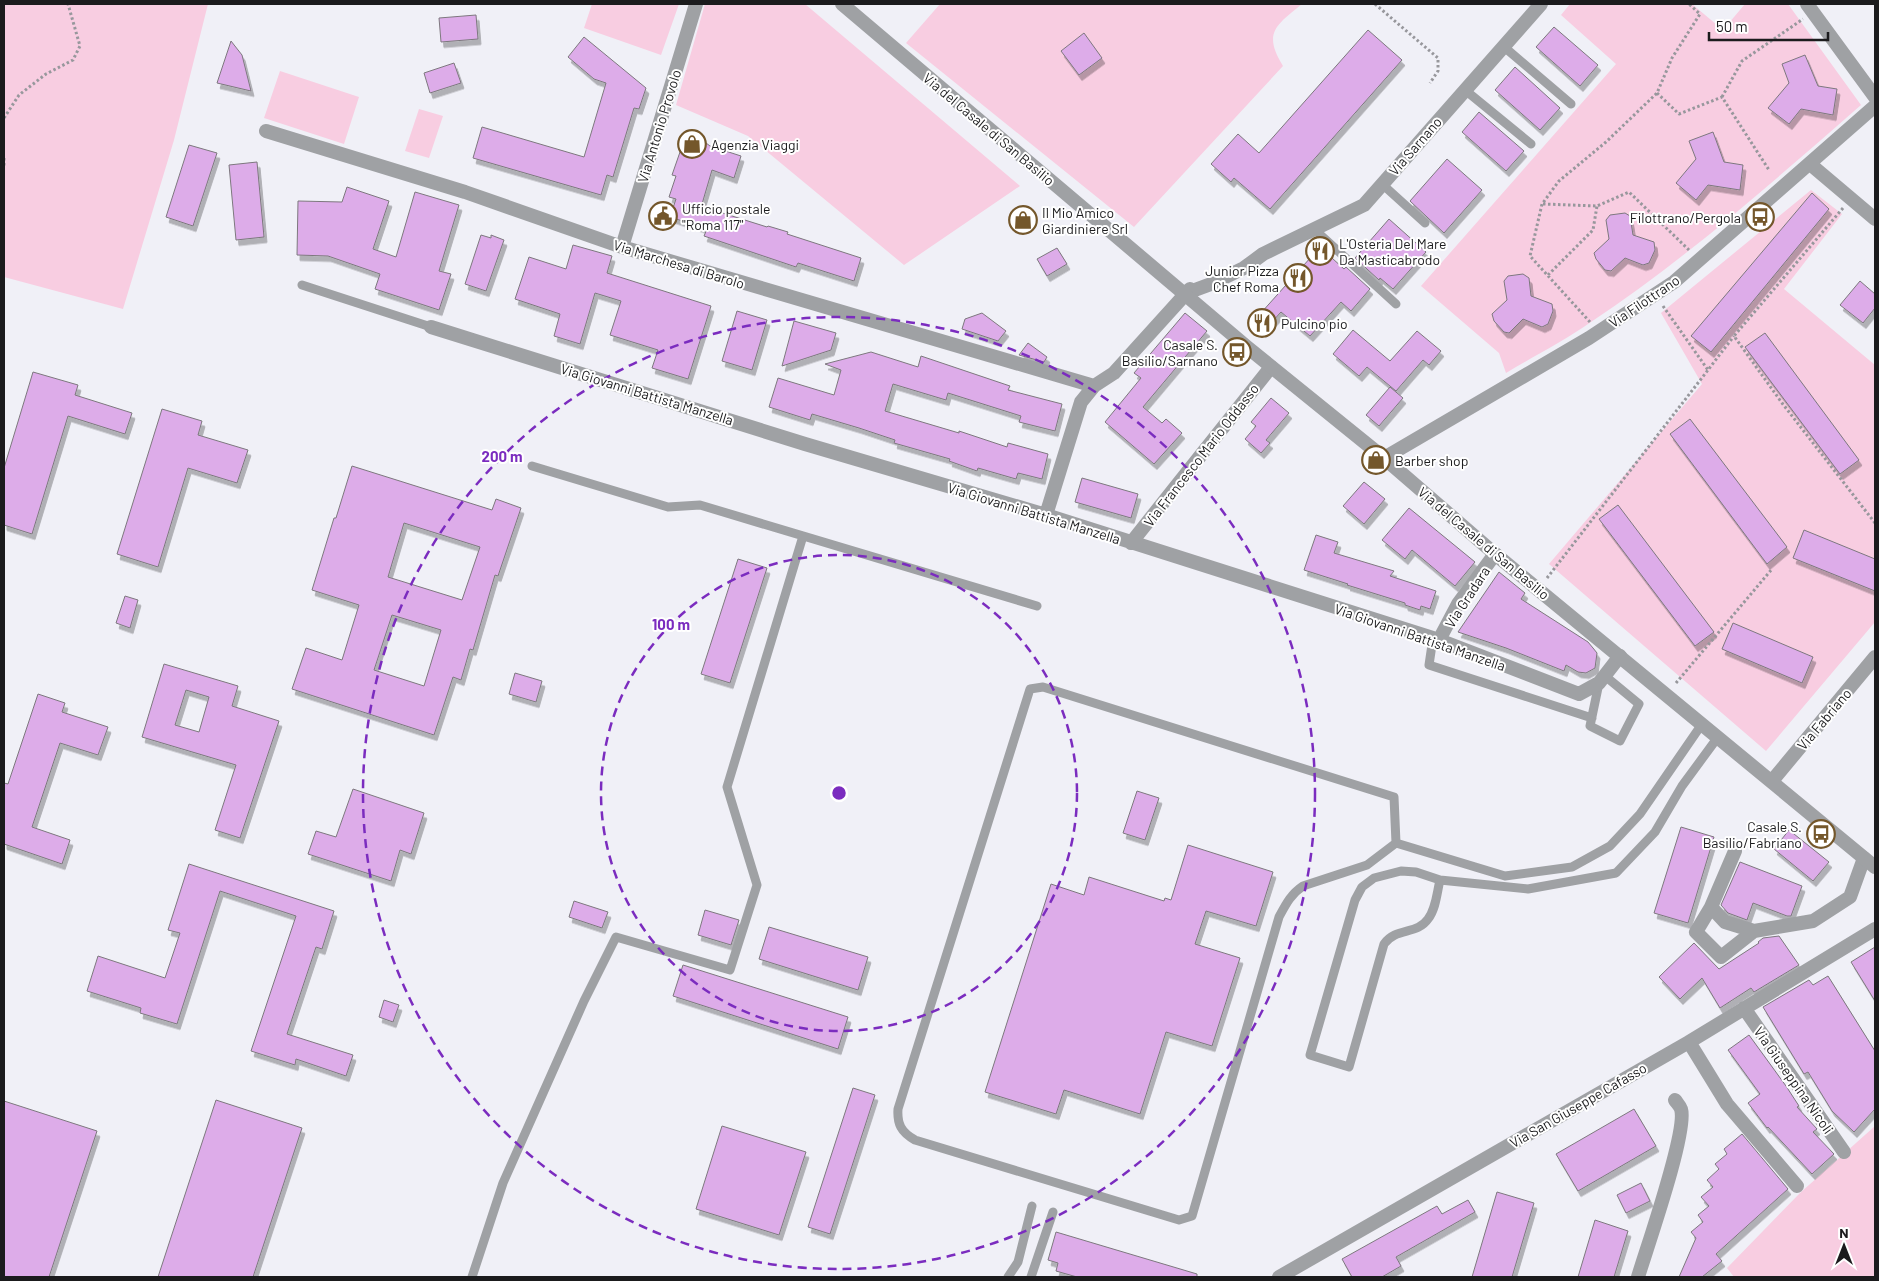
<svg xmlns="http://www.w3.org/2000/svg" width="1879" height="1281" font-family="Barlow,sans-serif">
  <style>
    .green { fill: #f8cde1 }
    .building { fill: #ddace9; stroke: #7d787e; fill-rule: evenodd; filter: url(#shadow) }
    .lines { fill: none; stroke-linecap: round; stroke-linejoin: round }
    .path { stroke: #97979c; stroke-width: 3; stroke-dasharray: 2.5 2.5; stroke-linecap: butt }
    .service { stroke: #9fa1a4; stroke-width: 9 }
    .minor { stroke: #9fa1a4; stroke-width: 14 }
    .tertiary { stroke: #9fa1a4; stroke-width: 14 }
    .ring { fill: none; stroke: #7b2cbf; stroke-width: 2.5; stroke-dasharray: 9 6 }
    .labels { text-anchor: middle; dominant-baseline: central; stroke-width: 4; stroke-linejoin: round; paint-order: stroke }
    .street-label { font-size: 14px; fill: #1b1b1d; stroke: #fff }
    .poi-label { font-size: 14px; fill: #1b1b1d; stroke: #fff; text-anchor: start }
    .centre { fill: #7b2cbf; stroke: #fff; stroke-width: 2.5 }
    .ring-label { font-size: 15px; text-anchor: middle; font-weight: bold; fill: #7b2cbf; stroke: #fff; stroke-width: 4; stroke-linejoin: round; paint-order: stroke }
  </style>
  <defs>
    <filter id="shadow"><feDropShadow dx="3" dy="5.5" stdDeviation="0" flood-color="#0004"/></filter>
  </defs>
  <rect width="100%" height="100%" fill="#f0f0f7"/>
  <path class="green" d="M4,4H208L174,140L123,309L4,277Z
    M592,4H679L661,55L584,28Z
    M705,4H805L1020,186L904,265L748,136L676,105Z
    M940,4H1302C1277,25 1262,32 1283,66L1134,227L906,43Z
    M1570,4H1692L1723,30L1745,4H1788L1861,105C1774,181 1687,258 1591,322C1564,341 1534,356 1506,373L1499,353L1421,286L1616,64L1561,15Z
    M280,71L359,97L344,144L264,118Z
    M419,109L443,116L429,158L405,151Z
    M1811,190L1842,214L1784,289L1875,365V622L1766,751L1549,564L1702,384L1661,313Z
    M1875,1126V1277H1734L1727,1268L1800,1193Z"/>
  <path class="building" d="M476,15L478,39L441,42L439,18Z
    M1554,27L1598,65L1580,86L1536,47Z
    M1368,30L1402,60L1270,209L1234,178L1231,182L1211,164L1238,134L1259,153Z
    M1084,33L1102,58L1079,75L1061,51Z
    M584,37L646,88L639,109L634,108L613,177L607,175L601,195L473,158L482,127L584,157L606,83L594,79L568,57Z
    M231,41L242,55L251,91L217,83Z
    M1805,55L1818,86L1837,89L1833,115L1801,109L1789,124L1768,108L1789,83L1782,64Z
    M454,63L461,83L430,93L424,73Z
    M1515,67L1560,108L1540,130L1495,90Z
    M1479,112L1524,151L1506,171L1462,132Z
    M1713,132L1724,162L1743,165L1740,190L1708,185L1696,200L1676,183L1696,159L1689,141Z
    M693,133L710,146L741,156L734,178L712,170L702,204L714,208L713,210L767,227L768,226L788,232L787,234L861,258L854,281L798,263L796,267L704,236L707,229L670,217L676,199L669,197L676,176L672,175L680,152L686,154Z
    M189,145L217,153L193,226L166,217Z
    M1447,159L1482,190L1444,233L1410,201Z
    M257,162L264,237L236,240L229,165Z
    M347,187L389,201L373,249L396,257L415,192L459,205L439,271L451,274L439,310L375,289L380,274L328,256L297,255L298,201L342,202Z
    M1812,193L1829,209L1711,352L1691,336Z
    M1625,213L1630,216L1633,235L1654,242L1655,250L1649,263L1643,265L1625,258L1611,271L1605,270L1596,259L1594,253L1609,239L1606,220L1610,215Z
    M1389,219L1426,252L1393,289L1380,278L1379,280L1355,258Z
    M481,235L491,238V235L504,240L486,291L465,284Z
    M573,245L612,256L607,273L711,306L688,379L652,368L658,350L610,335L621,301L595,293L580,344L554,336L560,314L515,299L529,257L566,269Z
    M1320,247L1344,269L1346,267L1370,289L1351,311L1341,302L1310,336L1281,312L1263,332L1252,323Z
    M1057,248L1067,264L1047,276L1037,259Z
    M1523,274L1529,278L1531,296L1552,304L1553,311L1548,324L1542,327L1523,319L1509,333L1504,332L1494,321L1492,314L1507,300L1504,281L1508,276Z
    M1860,281L1875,294V308L1863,323L1840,305Z
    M737,311L767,320L752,370L722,361Z
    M982,313L1006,331L998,341L962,329L965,319Z
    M1185,313L1207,331L1143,407L1162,423L1166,419L1182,433L1154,464L1105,422L1141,378L1134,373Z
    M794,321L836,333L831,350L782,366Z
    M1353,330L1390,361L1417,331L1441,351L1429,365L1423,360L1396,391L1367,367L1359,376L1333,354Z
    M1765,333L1859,460L1840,474L1745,347Z
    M1028,343L1047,357L1044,362L1019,355Z
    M871,352L918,367L921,356L1010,386L1008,390L1062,404L1055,431L1019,422L1021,416L948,393L946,400L893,384L885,411L959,433V431L1007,447L1008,443L1048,454L1042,479L1018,473L1016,479L978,468L977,471L949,461L950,459L894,443L895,440L859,428L812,414L810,420L769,407L778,378L834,395L841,370L825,364Z
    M33,372L78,385L75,395L132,413L125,434L68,416L32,534L4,525V468Z
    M1390,387L1403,398L1379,426L1366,415Z
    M1271,398L1289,413L1266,440L1270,443L1261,453L1245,439L1256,426L1251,422Z
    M162,409L202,421L198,435L248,450L237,483L188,468L158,567L117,554Z
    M1690,419L1787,547L1767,564L1670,434Z
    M352,466L492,510L496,499L521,508L498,576L495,575L473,650L470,649L461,680L453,677L434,735L292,689L306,648L342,660L359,605L312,590L334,518H336ZM404,523L480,547L462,600L388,577ZM392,615L441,630L424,686L374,670Z
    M1082,478L1138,494L1131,518L1075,502Z
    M1364,482L1385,499L1364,524L1343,506Z
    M1618,505L1714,632L1695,646L1599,519Z
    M1409,508L1475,562L1455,586L1412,550L1405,559L1382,540Z
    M1804,530L1875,559V591L1793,558Z
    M1316,535L1338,542L1334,553L1394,571L1390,576L1436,591L1430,609L1421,606L1420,610L1405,605V603L1347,585L1348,584L1304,570Z
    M738,559L767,568L730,683L701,674Z
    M1499,572L1525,593L1521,599L1588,642L1593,648L1597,653L1595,668L1586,673L1578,672L1566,665L1564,671L1506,648L1458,632Z
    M125,596L138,600L130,628L116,623Z
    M1733,623L1813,657L1802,683L1722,649Z
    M164,664L238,686L232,706L279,721L240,838L215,830L236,765L142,737ZM186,690L209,697L199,732L175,725Z
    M515,673L542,681L536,702L509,694Z
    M38,694L65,703L62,712L108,727L98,755L60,743L32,827L70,840L62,864L4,844V783L8,784Z
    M353,789L424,813L411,854L400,850L391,881L308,854L316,831L336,837Z
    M1137,791L1159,798L1145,840L1123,833Z
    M1681,827L1714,837L1688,923L1654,913Z
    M1789,830L1829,862L1813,881L1774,849Z
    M1188,845L1273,872L1256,926L1206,911L1195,944L1240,958L1212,1046L1166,1032L1140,1114L1064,1090L1056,1114L985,1092L1051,884L1084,895L1089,877L1164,901L1165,898L1171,900Z
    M1740,862L1802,886L1791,916H1787L1753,903L1747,920L1728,913L1721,905Z
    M189,864L334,911L322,949L316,947L287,1034L353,1055L346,1076L296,1059L295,1065L251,1051L296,916L220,891L177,1024L140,1013L141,1008L87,991L98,956L165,978L180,933L168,930Z
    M574,901L608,912L602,928L569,917Z
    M705,910L739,920L731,945L698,935Z
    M769,927L868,957L858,990L759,959Z
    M1779,936L1799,965L1754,992L1751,988L1720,1008L1702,978L1680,999L1659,977L1694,943L1719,969L1759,943L1758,942L1763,938Z
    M1875,947V1001L1851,962Z
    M683,965L848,1017L838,1049L673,996Z
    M1828,976L1875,1051V1109L1854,1132L1832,1111L1808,1072L1804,1074L1763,1007L1809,980L1813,985Z
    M384,1000L399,1005L393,1022L379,1017Z
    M1749,1035L1786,1086L1799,1106L1797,1107L1817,1129L1813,1132L1834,1154L1812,1174L1768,1127L1767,1128L1748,1103L1760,1094L1728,1050Z
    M853,1088L875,1095L830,1234L808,1227Z
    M216,1100L302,1128L253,1277H158Z
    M4,1101L97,1131L49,1277H4Z
    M1634,1109L1656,1146L1578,1191L1556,1154Z
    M722,1126L806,1152L779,1235L696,1209Z
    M1742,1134L1788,1189L1716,1254L1722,1261L1702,1277H1679L1696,1238L1691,1232L1703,1222L1698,1215L1709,1206L1701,1197L1713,1187L1707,1180L1719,1169L1715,1164L1727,1154L1724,1149Z
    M1641,1183L1650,1201L1626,1213L1617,1195Z
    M1497,1192L1534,1203L1512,1277H1472Z
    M1468,1200L1475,1212L1396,1257L1401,1266L1382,1277H1352L1342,1259L1437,1206L1442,1214Z
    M1595,1220L1628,1231L1614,1277H1578Z
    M1056,1232L1197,1274V1277H1077L1056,1271L1058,1263L1048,1260Z"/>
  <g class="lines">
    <path class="path" d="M1375,4L1438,58V71L1430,83
      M1657,93L1679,114L1722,97L1769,170
      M1722,97L1742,61L1803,19
      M4,118L19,95L46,74L73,60L80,46L68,4
      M4,158V167
      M1543,204L1597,206L1629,192L1689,250
      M1843,208L1734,336L1782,403L1875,523
      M1548,275L1593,230L1597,206
      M1663,306L1708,370L1734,336
      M1590,322L1530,256L1542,204L1559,181L1606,142L1657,93L1672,58L1700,14L1689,4
      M1547,578L1708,370
      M1676,683L1772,569"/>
    <path class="service" d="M1503,46L1571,104
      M1465,90L1531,144
      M1382,184L1425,223
      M1314,229L1396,304
      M302,285L431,327
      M532,466L668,507L700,505L1037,606
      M1433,638L1429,665L1592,718
      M1599,683L1590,726L1620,741L1639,704L1605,676
      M1396,843L1394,797L1043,687L1030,689L898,1109C897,1124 901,1132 915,1140L1179,1220L1192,1216L1279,917C1286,904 1291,894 1303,886L1367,865L1396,843L1505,876L1572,867L1610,846L1640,814L1702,724
      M1440,880C1437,892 1436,909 1428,919C1417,935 1396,927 1384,944L1349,1067L1310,1055L1355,900L1362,887L1374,878L1401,871L1416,872L1440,880L1528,889L1616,873L1655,832L1682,786L1718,737
      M472,1277L503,1183L584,1001L616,937L730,970L757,885L727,787L803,536
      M1008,1277L1018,1262L1032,1206
      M1031,1277L1053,1212"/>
    <path class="minor" d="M1807,4L1875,97
      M266,131L465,192L622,247L1094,386
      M1810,164L1875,219
      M622,247L696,4
      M1184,294L1211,284L1244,268L1263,254L1364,205L1541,4
      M431,327L805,444L1046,515L1439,640L1579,694L1599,683L1620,656
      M1384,458L1589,338L1674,282L1875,106
      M1046,515L1081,402L1094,386L1114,373L1190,289
      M1131,543L1271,367
      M1439,640L1458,604L1495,554
      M1711,907L1725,922L1754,931L1721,957L1696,932L1711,907L1735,851
      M1754,931L1813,921L1850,897L1864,858
      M1744,1008L1844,1152
      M1689,1042L1727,1104L1797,1186
      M1279,1277L1689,1042L1875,929
      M1638,1277C1646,1250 1688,1131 1681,1109C1680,1106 1677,1103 1675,1100"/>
    <path class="tertiary" d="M842,4L1247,347L1384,458L1495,554L1875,867
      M1772,781L1875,657"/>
  </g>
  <g class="ring">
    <circle cx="839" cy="793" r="238"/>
    <circle cx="839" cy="793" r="476"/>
  </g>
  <defs>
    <symbol id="shop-ring" viewBox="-11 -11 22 22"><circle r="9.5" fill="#fff" stroke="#74572b" stroke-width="1.5"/><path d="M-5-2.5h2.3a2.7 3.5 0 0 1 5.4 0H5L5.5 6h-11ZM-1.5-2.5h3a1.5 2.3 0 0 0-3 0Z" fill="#74572b"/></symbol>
    <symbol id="civic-ring" viewBox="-11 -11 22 22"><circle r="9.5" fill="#fff" stroke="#74572b" stroke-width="1.5"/><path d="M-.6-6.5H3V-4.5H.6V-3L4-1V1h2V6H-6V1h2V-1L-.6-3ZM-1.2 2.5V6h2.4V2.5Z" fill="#74572b"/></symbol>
    <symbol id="bus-ring" viewBox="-11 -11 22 22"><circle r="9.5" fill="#fff" stroke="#74572b" stroke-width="1.5"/><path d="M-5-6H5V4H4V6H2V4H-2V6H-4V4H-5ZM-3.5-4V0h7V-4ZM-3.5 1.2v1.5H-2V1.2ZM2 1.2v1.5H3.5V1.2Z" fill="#74572b"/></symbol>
    <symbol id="restaurant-ring" viewBox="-11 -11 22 22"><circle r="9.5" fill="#fff" stroke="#74572b" stroke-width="1.5"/><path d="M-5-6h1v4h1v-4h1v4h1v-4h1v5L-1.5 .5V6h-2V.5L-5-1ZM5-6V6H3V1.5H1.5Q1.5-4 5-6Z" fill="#74572b"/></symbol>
  </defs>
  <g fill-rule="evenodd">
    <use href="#shop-ring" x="676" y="128" width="32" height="32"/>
    <use href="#civic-ring" x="647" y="200" width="32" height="32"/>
    <use href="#bus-ring" x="1744" y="201" width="32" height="32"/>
    <use href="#shop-ring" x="1007" y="204" width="32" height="32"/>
    <use href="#restaurant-ring" x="1304" y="235" width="32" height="32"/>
    <use href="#restaurant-ring" x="1282" y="262" width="32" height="32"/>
    <use href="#restaurant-ring" x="1246" y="307" width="32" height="32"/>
    <use href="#bus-ring" x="1221" y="336" width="32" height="32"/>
    <use href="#shop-ring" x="1360" y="444" width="32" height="32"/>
    <use href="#bus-ring" x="1805" y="818" width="32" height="32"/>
  </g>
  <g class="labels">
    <g class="street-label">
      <text transform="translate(659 126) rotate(-73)">Via Antonio Provolo</text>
      <text transform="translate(989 129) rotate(40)">Via del Casale di San Basilio</text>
      <text transform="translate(1415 146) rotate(-49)">Via Sarnano</text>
      <text transform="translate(679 264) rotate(17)">Via Marchesa di Barolo</text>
      <text transform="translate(1644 301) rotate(-34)">Via Filottrano</text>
      <text transform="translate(647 394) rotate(17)">Via Giovanni Battista Manzella</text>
      <text transform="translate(1201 455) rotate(-52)">Via Francesco Mario Oddasso</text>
      <text transform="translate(1034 513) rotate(17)">Via Giovanni Battista Manzella</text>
      <text transform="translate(1484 543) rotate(40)">Via del Casale di San Basilio</text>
      <text transform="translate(1467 597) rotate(-57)">Via Gradara</text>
      <text transform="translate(1420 637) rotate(19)">Via Giovanni Battista Manzella</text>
      <text transform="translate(1824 719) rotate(-50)">Via Fabriano</text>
      <text transform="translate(1794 1080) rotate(55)">Via Giuseppina Nicoli</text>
      <text transform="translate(1578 1105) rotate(-30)">Via San Giuseppe Cafasso</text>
    </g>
    <g class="poi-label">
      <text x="711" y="144">Agenzia Viaggi</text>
      <text x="682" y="208">Ufficio postale<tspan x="682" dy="16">"Roma 117"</tspan></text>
      <text x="1042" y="212">Il Mio Amico<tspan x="1042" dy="16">Giardiniere Srl</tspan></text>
      <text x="1741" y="217" text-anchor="end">Filottrano/Pergola</text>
      <text x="1339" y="243">L'Osteria Del Mare<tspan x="1339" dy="16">Da Masticabrodo</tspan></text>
      <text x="1279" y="270" text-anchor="end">Junior Pizza<tspan x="1279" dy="16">Chef Roma</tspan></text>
      <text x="1281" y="323">Pulcino pio</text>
      <text x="1218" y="344" text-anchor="end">Casale S.<tspan x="1218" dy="16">Basilio/Sarnano</tspan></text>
      <text x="1395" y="460">Barber shop</text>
      <text x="1802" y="826" text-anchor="end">Casale S.<tspan x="1802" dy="16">Basilio/Fabriano</tspan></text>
    </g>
  </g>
  <circle cx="839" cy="793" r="8" class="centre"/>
  <g class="ring-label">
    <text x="502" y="462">200 m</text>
    <text x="671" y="630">100 m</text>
  </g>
  <rect width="1879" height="1281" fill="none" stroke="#1b1b1d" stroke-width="10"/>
  <g transform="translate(1844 1246)" stroke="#ffffff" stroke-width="4" paint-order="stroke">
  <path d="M0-4L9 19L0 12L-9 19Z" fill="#1b1b1d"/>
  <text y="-8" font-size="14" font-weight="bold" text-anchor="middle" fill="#1b1b1d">N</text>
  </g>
  <path d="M1709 32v8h119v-8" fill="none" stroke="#1b1b1d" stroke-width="2.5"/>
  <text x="1716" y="32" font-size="15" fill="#1b1b1d" stroke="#ffffff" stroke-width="4" paint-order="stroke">50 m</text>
</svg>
